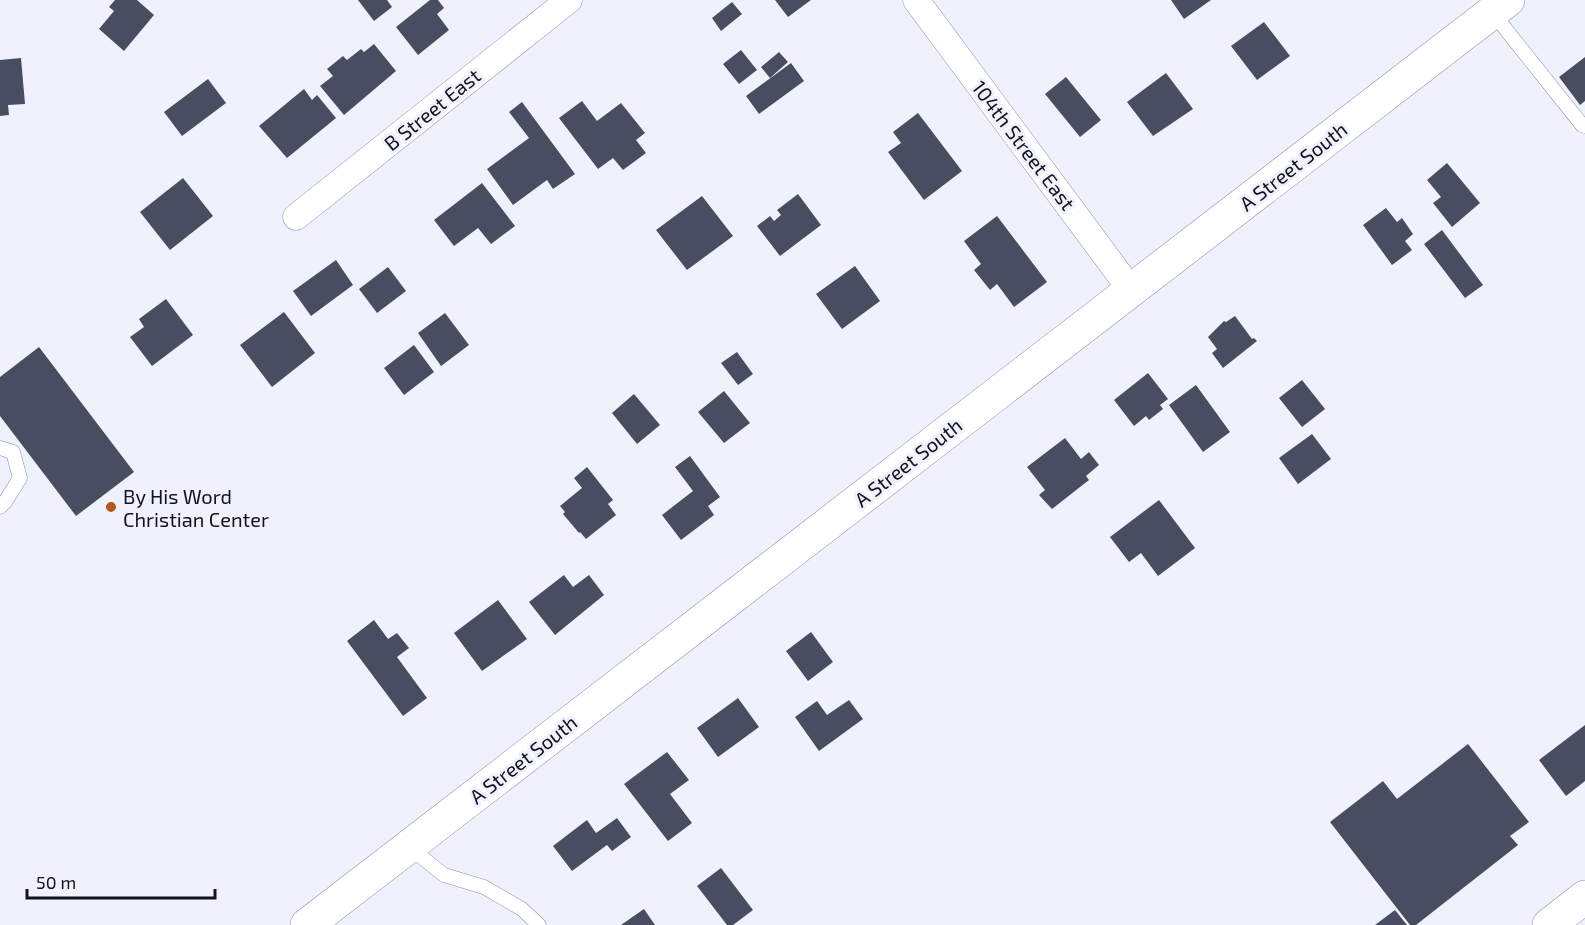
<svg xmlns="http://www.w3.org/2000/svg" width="1585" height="925" font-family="'Exo 2',sans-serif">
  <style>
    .building { fill: #494d62 }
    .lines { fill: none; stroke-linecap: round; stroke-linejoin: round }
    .lane-casing { stroke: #8b90a7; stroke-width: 15 }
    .street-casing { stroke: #8b90a7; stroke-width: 27 }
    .secondary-casing { stroke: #8b90a7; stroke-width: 34 }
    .primary-casing { stroke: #8b90a7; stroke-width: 34 }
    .lane { stroke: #fff; stroke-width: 14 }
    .street { stroke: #fff; stroke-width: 26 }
    .secondary { stroke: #fff; stroke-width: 33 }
    .primary { stroke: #fff; stroke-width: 33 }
    .poi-dot { fill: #b85717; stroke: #eff2fc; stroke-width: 2 }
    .labels { text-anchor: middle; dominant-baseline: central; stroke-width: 6; stroke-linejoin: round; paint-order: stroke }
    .street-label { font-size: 20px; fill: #12141c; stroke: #eff2fc }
    .poi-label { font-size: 20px; fill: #12141c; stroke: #eff2fc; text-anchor: start }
  </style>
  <rect width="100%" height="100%" fill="#eff2fc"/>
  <path class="building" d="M115,0H137L154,15L124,51L99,29L114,11L109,7Z
    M358,0H387L392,7L374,21Z
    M430,0H438L444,8L437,14L449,30L418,55L396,27Z
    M775,0H811L788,17Z
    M1171,0H1211L1184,19Z
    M732,2L742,14L721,31L712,18Z
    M1264,22L1290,56L1257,80L1231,46Z
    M374,44L396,71L344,115L320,86L333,76L327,69L343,56L347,60L361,49L364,52Z
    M741,50L757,70L739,84L723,64Z
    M779,52L788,62L770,78L761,67Z
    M1585,57V101L1580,105L1559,77Z
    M21,58L25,104L8,105L9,115L0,116V60Z
    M791,63L804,81L759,114L746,96Z
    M1166,73L1193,109L1153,136L1127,102Z
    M1066,77L1101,120L1080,137L1045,94Z
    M208,79L226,103L182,136L164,112Z
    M304,89L312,100L317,95L336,118L287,158L259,126Z
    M582,101L597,121L621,103L645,133L636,140L646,153L623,170L613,158L598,169L559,118Z
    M522,102L575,174L553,189L547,180L513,205L487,169L529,138L509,112Z
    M918,113L962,171L924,200L888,152L901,143L893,132Z
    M1447,163L1480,203L1452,227L1433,203L1441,197L1427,180Z
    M183,178L213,216L170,250L140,212Z
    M482,183L515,226L491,244L478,228L454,246L434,220Z
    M798,194L821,225L780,256L757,226L770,216L774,221L781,215L777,210Z
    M702,196L733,236L687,270L656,230Z
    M1386,208L1397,222L1402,218L1413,234L1405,241L1412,250L1392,265L1363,225Z
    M997,216L1047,282L1014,307L997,284L990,290L974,270L981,264L964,241Z
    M1442,230L1483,285L1465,298L1424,244Z
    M336,260L353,285L311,316L293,291Z
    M855,266L880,301L842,329L816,294Z
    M388,267L406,291L377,313L359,289Z
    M166,299L193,335L152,366L130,337L144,327L139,319Z
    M284,312L315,353L272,387L240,345Z
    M445,313L469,345L441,366L418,333Z
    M1235,316L1252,339L1254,338L1257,341L1223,368L1212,353L1217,349L1208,337L1224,321L1226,322Z
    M414,345L434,372L404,395L384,368Z
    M39,347L134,472L76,516L0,416V377Z
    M737,352L753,374L738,385L721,363Z
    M1148,373L1168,399L1160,405L1163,409L1149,420L1146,416L1134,426L1114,400Z
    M1302,380L1325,409L1302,427L1279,398Z
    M1196,385L1230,432L1203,452L1169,405Z
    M724,391L750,423L724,443L698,412Z
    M634,394L660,425L637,444L612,413Z
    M1312,434L1331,459L1298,484L1279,458Z
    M1065,438L1081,459L1089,452L1099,465L1086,476L1089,480L1052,509L1039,495L1045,490L1027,467Z
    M690,456L720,497L708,506L714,515L681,540L662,515L693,491L675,467Z
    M587,467L613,500L608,504L616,515L586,539L580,532L579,533L563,514L565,512L560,506L582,488L574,478Z
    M1159,500L1195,548L1158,576L1141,553L1129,562L1110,537Z
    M564,575L573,587L589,575L604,595L555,635L529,602Z
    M498,600L527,639L482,671L454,633Z
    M374,620L388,639L397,633L409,648L397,657L427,698L403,716L347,641Z
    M811,632L833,662L808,681L786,651Z
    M738,698L759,727L718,757L697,728Z
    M849,700L863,719L819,751L795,717L817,701L827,715Z
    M1585,725V781L1566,796L1539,760Z
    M1468,744L1529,822L1510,836L1518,845L1416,925H1410L1330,822L1383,781L1397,799Z
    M667,752L689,780L670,794L692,823L668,841L624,784Z
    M617,818L631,837L612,851L607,845L572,871L553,846L587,820L596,833Z
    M721,868L753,910L733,925H727L697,886Z
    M644,909L655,925H621Z
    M1395,910L1407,925H1375Z"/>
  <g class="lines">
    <defs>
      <path id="lane" d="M1492,12L1582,125L1585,126
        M0,448L13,452L20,478L5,502L0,507
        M409,847L444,875L484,887L522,909L539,925"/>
      <path id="street" d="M916,0L1131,290
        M296,217L569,0"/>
      <path id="secondary" d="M307,925L1508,0"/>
      <path id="primary" d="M1549,925L1585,897"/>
    </defs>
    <use href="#lane" class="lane-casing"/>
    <use href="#street" class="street-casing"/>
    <use href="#secondary" class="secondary-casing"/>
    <use href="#primary" class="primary-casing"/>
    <use href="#lane" class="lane"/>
    <use href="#street" class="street"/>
    <use href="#secondary" class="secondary"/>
    <use href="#primary" class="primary"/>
  </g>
  <circle class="poi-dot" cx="111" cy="507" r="6"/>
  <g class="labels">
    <g class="street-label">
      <text transform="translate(432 109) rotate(-39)">B Street East</text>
      <text transform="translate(1024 145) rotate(53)">104th Street East</text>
      <text transform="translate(1293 166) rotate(-38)">A Street South</text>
      <text transform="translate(908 462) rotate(-38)">A Street South</text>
      <text transform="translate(523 759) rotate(-38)">A Street South</text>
    </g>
    <g class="poi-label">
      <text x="123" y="496">By His Word<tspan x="123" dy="23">Christian Center</tspan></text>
    </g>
  </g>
  <path d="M27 889v9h188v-9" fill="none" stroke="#12141c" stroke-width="3"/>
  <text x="36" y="889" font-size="18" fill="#12141c" stroke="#eff2fc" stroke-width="4.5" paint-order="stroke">50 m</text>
</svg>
